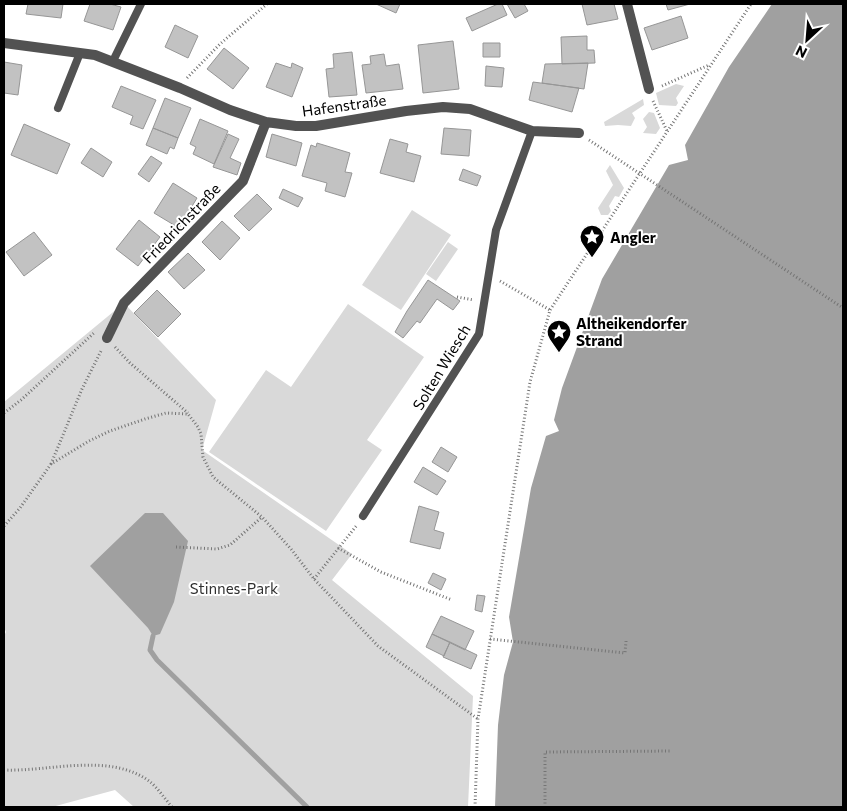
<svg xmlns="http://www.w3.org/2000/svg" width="847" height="811" font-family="Commissioner,sans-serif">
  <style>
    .green { fill: #d9d9d9 }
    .water { fill: #a0a0a0 }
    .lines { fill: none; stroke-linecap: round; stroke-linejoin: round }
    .stream { stroke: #a0a0a0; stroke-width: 5 }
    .building { fill: #c2c2c2; stroke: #969696 }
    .path { stroke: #747474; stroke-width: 3; stroke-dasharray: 1 2.5; stroke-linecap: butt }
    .service { stroke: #525252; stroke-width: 8 }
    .minor { stroke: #525252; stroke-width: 10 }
    .labels { text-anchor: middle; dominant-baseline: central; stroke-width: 4; stroke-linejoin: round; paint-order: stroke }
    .street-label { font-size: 15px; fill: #000; stroke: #fff }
    .poi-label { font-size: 15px; font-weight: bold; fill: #000; stroke: #fff; text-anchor: start }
    .park-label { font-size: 15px; fill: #303030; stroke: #fff }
  </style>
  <rect width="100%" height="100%" fill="#fff"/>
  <path class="green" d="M676,84L684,86L676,98L678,103L676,106L659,105L656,93Z
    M643,99L644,105L632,113L635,118L631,126L618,125L605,126L604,122Z
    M649,112L654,113L660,128L656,134L643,133L647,127L643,119Z
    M610,165L624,188L619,197L615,196L609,206L611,211L608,215H601L598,208L613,185L606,171Z
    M412,210L451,235L401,310L362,285Z
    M448,242L458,249L436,281L426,274Z
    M124,303L216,400L202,450L352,554L332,580L473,696L468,807H134L115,790L52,807H4V636L6,632L4,627V402Z
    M348,304L424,357L367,440L382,450L326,531L209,452L266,370L291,387Z"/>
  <path class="water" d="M772,4H843V807H495L498,725L504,675L513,642L509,617L531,488L546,436L559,431L554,420L562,388L602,279L669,165L688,160L685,145L729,67Z
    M145,513H163L188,541L174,602L160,634L153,636L148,628L90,566Z"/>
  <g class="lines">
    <path class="stream" d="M153,636L150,650L157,660L307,807"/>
  </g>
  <path class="building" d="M28,4H63L61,18L26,14Z
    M90,4H110L121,7L113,30L84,21Z
    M376,4H400L396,13Z
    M498,4H502L507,15L472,31L466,18Z
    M507,4H524L528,11L515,18Z
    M582,4H614L618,19L587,25Z
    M666,4H690L668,10Z
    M681,16L688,38L652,50L644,28Z
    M175,25L198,36L188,58L165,47Z
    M587,36V50H594L595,63L562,64L561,37Z
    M453,41L459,89L423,93L418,45Z
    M483,43H500V57H483Z
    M224,48L249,68L233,89L207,69Z
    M352,52L357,95L329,97L326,69L334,68L333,54Z
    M384,54L386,66L399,64L403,89L366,93L362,65L371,64L370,56Z
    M4,62L22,65L18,95L4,93Z
    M276,63L291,68L292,63L303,68L292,97L266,87Z
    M588,63L584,89L542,83L545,64Z
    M486,66L504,68L502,87L485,86Z
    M533,82L579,88L572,112L529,100Z
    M121,86L156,100L143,129L130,124L133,116L112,107Z
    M165,98L191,108L178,138L153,128Z
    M200,119L228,131L214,164L193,154L196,147L190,144Z
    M24,124L70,144L57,174L11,155Z
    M153,128L178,138L174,149L170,147L167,154L146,145Z
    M444,128L471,130L469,156L441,154Z
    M228,134L239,139L230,158L241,163L237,175L213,167Z
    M272,134L302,143L296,166L266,157Z
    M390,139L408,144L406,152L421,156L414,182L380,173Z
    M317,143L350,153L345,172L352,173L345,197L325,191L327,183L302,176L311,145L316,147Z
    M91,148L112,162L103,177L81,163Z
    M151,156L162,163L149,182L138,174Z
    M463,169L481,176L477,186L459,180Z
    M173,183L197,198L179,228L154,213Z
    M283,189L303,198L298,207L279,198Z
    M257,194L272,209L249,231L234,216Z
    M139,220L160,237L138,266L116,249Z
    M222,221L240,238L220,260L202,242Z
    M34,232L52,255L24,276L6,252Z
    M188,253L205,270L184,289L168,272Z
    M428,280L460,301L453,310L437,299L420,323L417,321L403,338L395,332L407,311Z
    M157,290L181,314L158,337L134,313Z
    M441,447L457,457L448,472L432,462Z
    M423,467L446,481L437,495L414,482Z
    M419,506L439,512L434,530L444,533L440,549L410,542Z
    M433,573L446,579L441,590L428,583Z
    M477,595L485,596L482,612L475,610Z
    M441,616L474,631L465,650L432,634Z
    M432,634L450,642L444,656L426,647Z
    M450,642L477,655L471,669L443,657Z"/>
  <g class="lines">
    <path class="path" d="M187,78L220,44L267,4
      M662,86L709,65
      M653,101L667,131
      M589,140L843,308
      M500,281L550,310
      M457,297L474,300
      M115,347L130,363L188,413
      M4,413L21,400L95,332
      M51,464L82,389L102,349
      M4,526L20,508L51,464L89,441L110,431L145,419L166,413L188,414L198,427L201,434L203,457L213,477L262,517L291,549L314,579L378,646L478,719
      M176,547L217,549L230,545L262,517
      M338,548L381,572L452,600
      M314,579L357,525
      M490,639L625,653L626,641
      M4,770C49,772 109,752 149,781C157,787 165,799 172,807
      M475,807L478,719L530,382L550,310L751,4
      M545,807V752L672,751"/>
    <path class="service" d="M113,61L141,4
      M58,108L80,53
      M363,516L479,334L496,230L532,131"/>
    <path class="minor" d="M627,4L649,89
      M4,43L95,55L180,88L230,110L266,122L296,126H316L406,111L443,107L470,109L532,131L579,133
      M107,338L124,303L243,181L266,122"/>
  </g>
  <defs>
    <symbol id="sight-pin" viewBox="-11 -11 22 30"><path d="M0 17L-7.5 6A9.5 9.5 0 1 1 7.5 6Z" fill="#000" stroke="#fff"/><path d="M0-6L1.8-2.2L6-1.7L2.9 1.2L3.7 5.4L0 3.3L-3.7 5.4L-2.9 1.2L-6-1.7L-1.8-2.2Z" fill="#fff"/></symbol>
  </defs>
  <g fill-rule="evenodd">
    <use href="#sight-pin" x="578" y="223" width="28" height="38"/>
    <use href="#sight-pin" x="545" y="318" width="28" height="38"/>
  </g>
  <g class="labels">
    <g class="street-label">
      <text transform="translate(344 105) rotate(-8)">Hafenstraße</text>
      <text transform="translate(181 223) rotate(-46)">Friedrichstraße</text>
      <text transform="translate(441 367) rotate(-59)">Solten Wiesch</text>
    </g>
    <g class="poi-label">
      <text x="610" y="237">Angler</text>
      <text x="576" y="323">Altheikendorfer<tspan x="576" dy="17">Strand</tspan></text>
    </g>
    <g class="park-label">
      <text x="234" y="588">Stinnes-Park</text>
    </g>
  </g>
  <rect width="847" height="811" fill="none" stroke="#000000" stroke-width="10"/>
  <g transform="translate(807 40) rotate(206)" stroke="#ffffff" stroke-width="4" paint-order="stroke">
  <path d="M0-4L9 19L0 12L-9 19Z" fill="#000000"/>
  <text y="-8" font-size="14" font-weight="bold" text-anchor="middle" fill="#000000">N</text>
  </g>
</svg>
